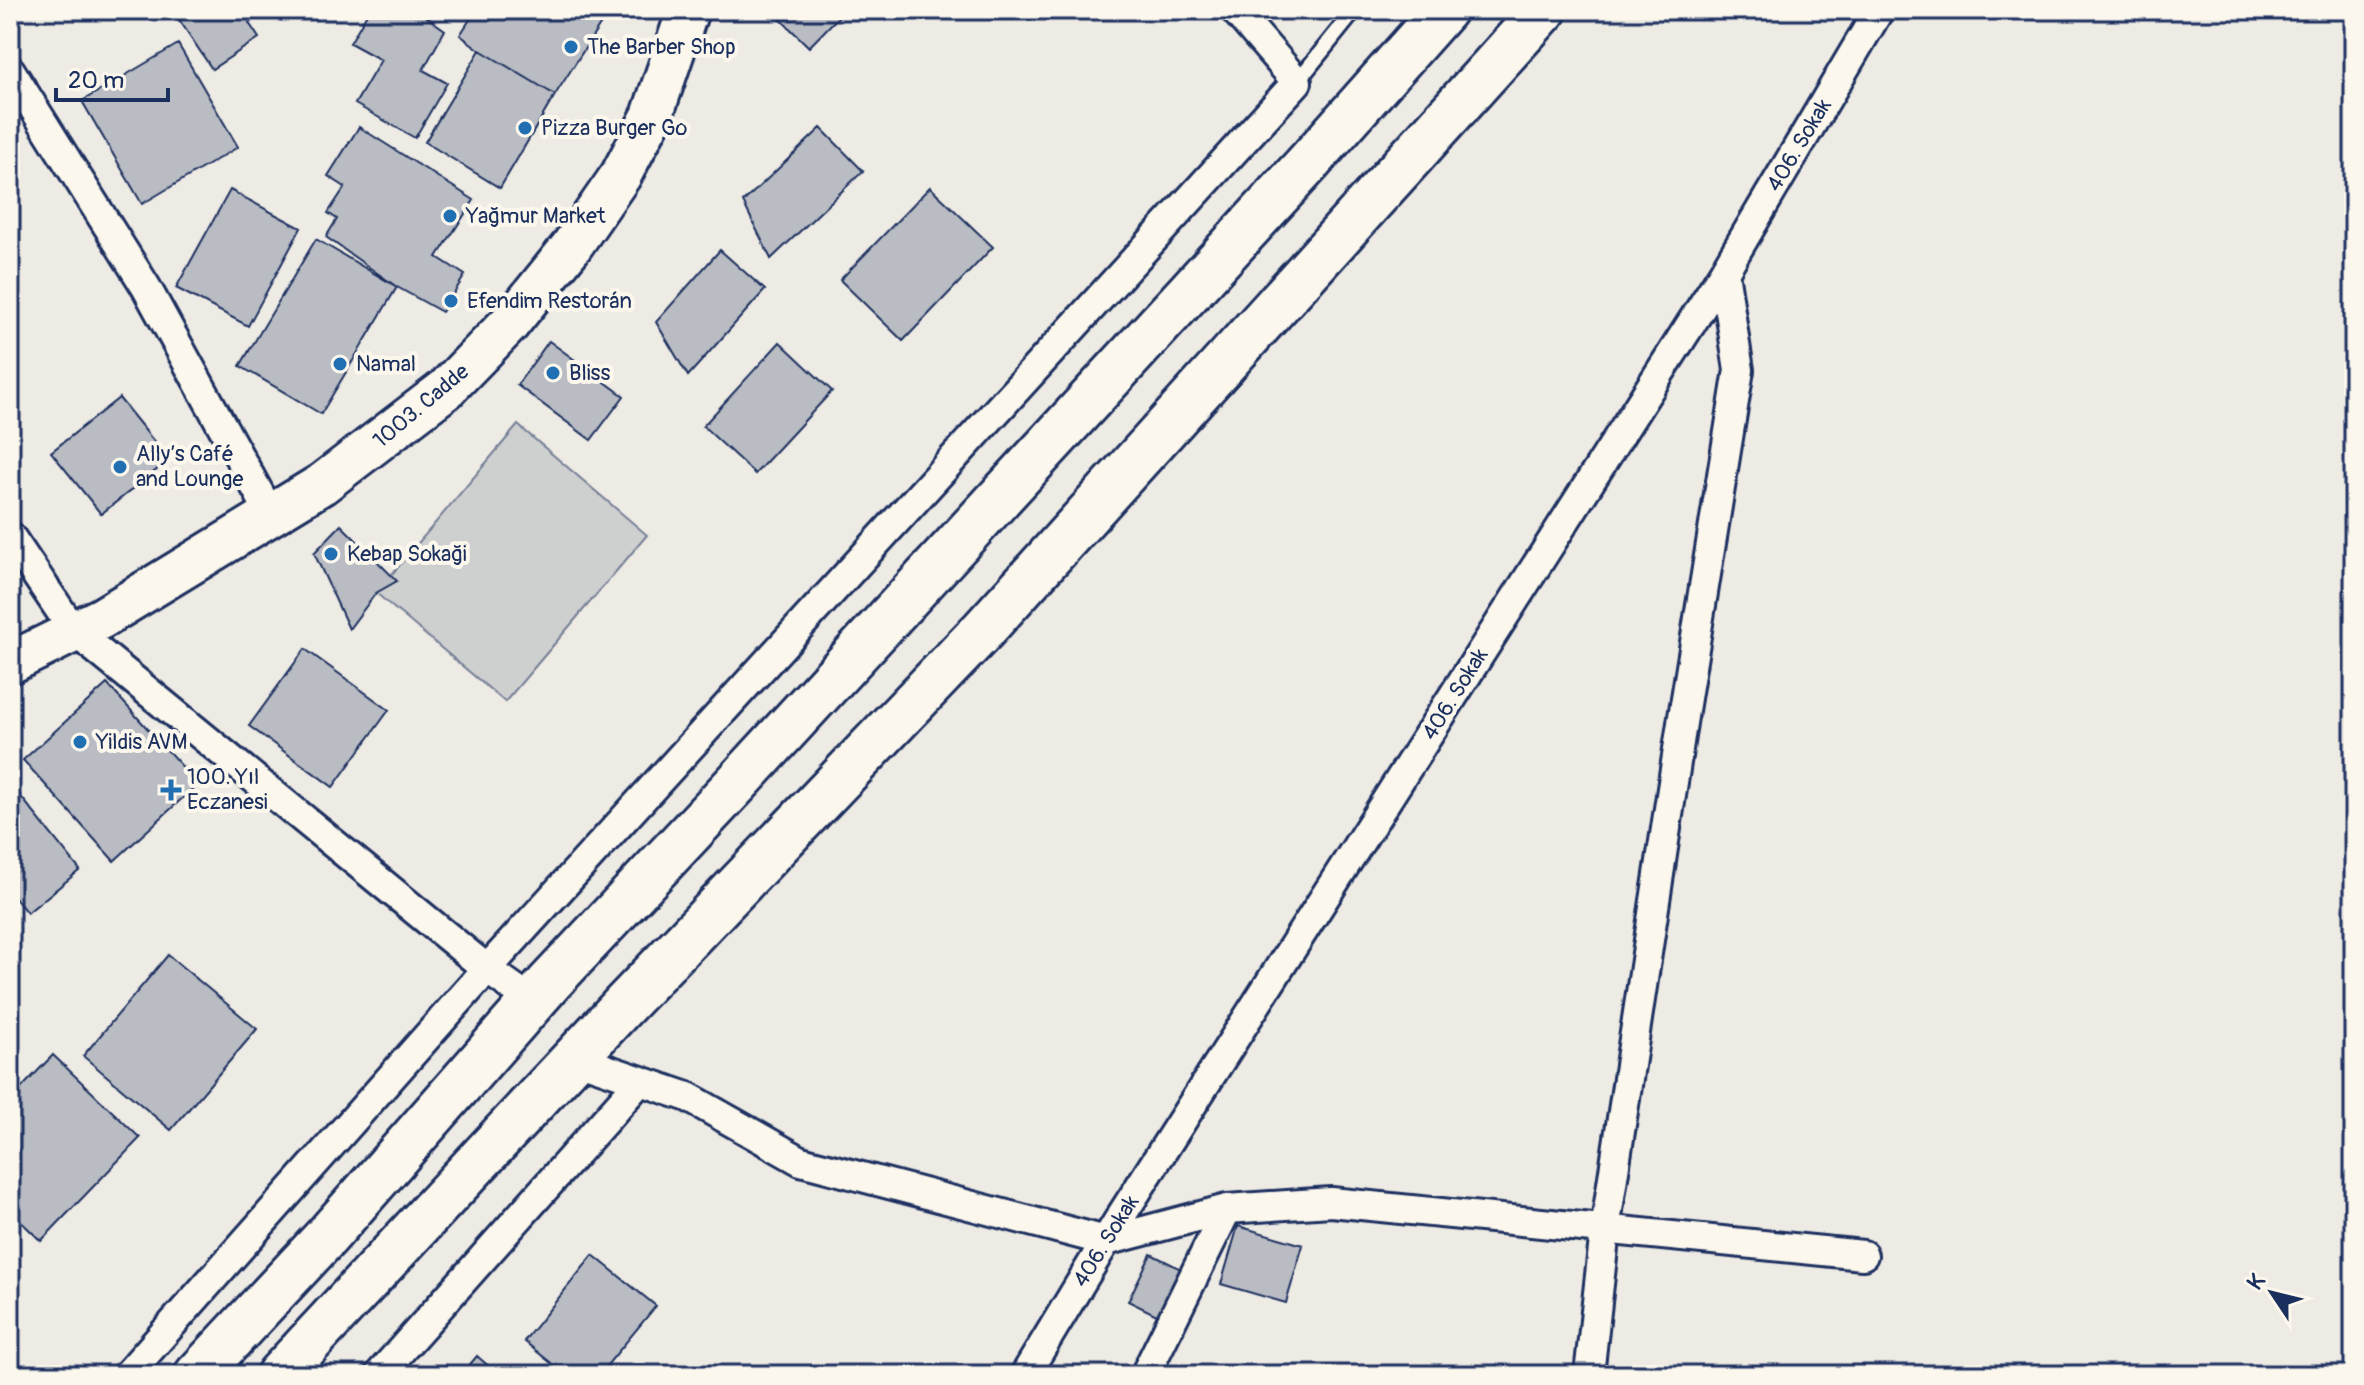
<svg xmlns="http://www.w3.org/2000/svg" width="2364" height="1385" font-family="Pangolin,sans-serif">
  <style>
    .green { fill: #cecfcf; stroke: #747f96; stroke-width: 2 }
    .building { fill: #b9bcc3; stroke: #1b2f5e; stroke-width: 2 }
    .lines { fill: none; stroke-linecap: round; stroke-linejoin: round }
    .lane-casing { stroke: #1b2f5e; stroke-width: 20 }
    .street-casing { stroke: #1b2f5e; stroke-width: 34 }
    .secondary-casing { stroke: #1b2f5e; stroke-width: 46 }
    .highway-casing { stroke: #1b2f5e; stroke-width: 50 }
    .lane { stroke: #fbf7ec; stroke-width: 14 }
    .street { stroke: #fbf7ec; stroke-width: 28 }
    .secondary { stroke: #fbf7ec; stroke-width: 40 }
    .highway { stroke: #fbf7ec; stroke-width: 44 }
    .poi-dot { fill: #1f6fb2; stroke: #fbf7ec; stroke-width: 3 }
    .labels { text-anchor: middle; dominant-baseline: central; stroke-width: 8; stroke-linejoin: round; paint-order: stroke }
    .poi-label { font-size: 22px; fill: #1b2f5e; stroke: #fbf7ec; text-anchor: start }
    .street-label { font-size: 22px; fill: #1b2f5e; stroke: #fbf7ec }
  </style>
  <rect width="100%" height="100%" fill="#eeebe4"/>
  <filter id="ink" filterUnits="userSpaceOnUse"><feTurbulence type="fractalNoise" baseFrequency=".0125" numOctaves="2"/><feDisplacementMap in="SourceGraphic" scale="16" xChannelSelector="R" yChannelSelector="G"/><feConvolveMatrix kernelMatrix="1 2 1 2 8 2 1 2 1" color-interpolation-filters="sRGB"/></filter>
  <g filter="url(#ink)">
    <path class="green" d="M518,425L647,535L505,702L376,593Z"/>
    <path class="building" d="M184,10H268L249,23L259,38L212,69L176,15Z
      M369,10H417L445,30L423,70L447,83L415,138L355,104L381,60L350,43Z
      M476,10H600L607,14L555,95L480,50L460,35Z
      M771,10H845L809,47Z
      M178,44L238,147L142,204L82,101Z
      M480,50L555,95L500,188L425,142Z
      M359,127L474,200L437,257L465,275L442,312L397,287L326,237L337,219L328,213L345,187L328,176Z
      M821,128L863,171L771,259L743,202Z
      M930,187L993,247L903,341L840,280Z
      M230,190L301,228L248,326L176,288Z
      M316,239L397,287L321,414L240,366Z
      M720,250L765,290L688,376L656,322Z
      M549,341L624,396L591,440L517,385Z
      M780,342L832,391L755,474L703,426Z
      M119,398L169,460L101,514L51,452Z
      M341,525L397,581L376,593L349,629L314,553Z
      M305,649L389,710L333,787L249,726Z
      M107,684L198,784L114,861L23,760Z
      M10,783L80,870L27,913L10,892Z
      M168,955L257,1029L171,1130L83,1056Z
      M53,1055L140,1138L41,1241L10,1211V1100Z
      M1238,1226L1303,1245L1286,1303L1221,1284Z
      M1151,1254L1191,1274L1169,1321L1128,1301Z
      M593,1255L656,1306L599,1375H566L524,1341Z
      M477,1356L499,1375H461Z"/>
    <g class="lines">
      <defs>
        <path id="lane" d="M1297,82L1355,10"/>
        <path id="street" d="M10,70L146,287L271,515
          M10,536L74,631L487,969L532,1001
          M574,1058L688,1097L801,1161L1106,1241L1227,1209L1331,1202L1863,1255
          M127,1375L487,969L1297,82L1235,10
          M379,1375L640,1081
          M1025,1375L1121,1216L1724,272L1879,10
          M1145,1375L1227,1209
          M1589,1375L1605,1230L1682,723L1739,370L1724,272"/>
        <path id="secondary" d="M10,663L102,618L322,484L446,389L509,324L571,247L621,175L652,116L688,10"/>
        <path id="highway" d="M197,1375L327,1236L550,982L737,783L1309,162L1444,10
          M279,1375L623,1006L983,630L1544,10"/>
      </defs>
      <use href="#lane" class="lane-casing"/>
      <use href="#street" class="street-casing"/>
      <use href="#secondary" class="secondary-casing"/>
      <use href="#highway" class="highway-casing"/>
      <use href="#lane" class="lane"/>
      <use href="#street" class="street"/>
      <use href="#secondary" class="secondary"/>
      <use href="#highway" class="highway"/>
    </g>
  </g>
  <g class="poi-dot">
    <circle cx="571" cy="47" r="8"/>
    <circle cx="525" cy="128" r="8"/>
    <circle cx="450" cy="216" r="8"/>
    <circle cx="451" cy="301" r="8"/>
    <circle cx="340" cy="364" r="8"/>
    <circle cx="553" cy="373" r="8"/>
    <circle cx="120" cy="467" r="8"/>
    <circle cx="331" cy="554" r="8"/>
    <circle cx="80" cy="742" r="8"/>
    <path d="M167 778h8v8h8v8h-8v8h-8v-8h-8v-8h8z"/>
  </g>
  <g class="labels">
    <g class="poi-label">
      <text x="587" y="47">The Barber Shop</text>
      <text x="541" y="128">Pizza Burger Go</text>
      <text x="466" y="216">Yağmur Market</text>
      <text x="467" y="301">Efendim Restorán</text>
      <text x="356" y="364">Namal</text>
      <text x="569" y="373">Bliss</text>
      <text x="136" y="454">Ally’s Café<tspan x="136" dy="25">and Lounge</tspan></text>
      <text x="347" y="554">Kebap Sokaği</text>
      <text x="96" y="742">Yildis AVM</text>
      <text x="187" y="777">100. Yıl<tspan x="187" dy="25">Eczanesi</tspan></text>
    </g>
    <g class="street-label">
      <text transform="translate(1799 145) rotate(-59)">406. Sokak</text>
      <text transform="translate(421 406) rotate(-40)">1003. Cadde</text>
      <text transform="translate(1455 694) rotate(-58)">406. Sokak</text>
      <text transform="translate(1106 1241) rotate(-58)">406. Sokak</text>
    </g>
  </g>
  <rect width="2364" height="1385" fill="none" stroke="#fbf7ec" stroke-width="40"/>
  <rect x="20" y="20" width="2324" height="1345" fill="none" stroke="#1b2f5e" stroke-width="3" filter="url(#ink)"/>
  <g transform="translate(2272 1293) rotate(305)" stroke="#fbf7ec" stroke-width="6" paint-order="stroke">
  <path d="M0-6L14 30L0 20L-14 30Z" fill="#1b2f5e"/>
  <text y="-12" font-size="22" font-weight="bold" text-anchor="middle" fill="#1b2f5e">K</text>
  </g>
  <path d="M56 88v12h112v-12" fill="none" stroke="#1b2f5e" stroke-width="4"/>
  <text x="68" y="88" font-size="24" fill="#1b2f5e" stroke="#fbf7ec" stroke-width="6" paint-order="stroke">20 m</text>
</svg>
